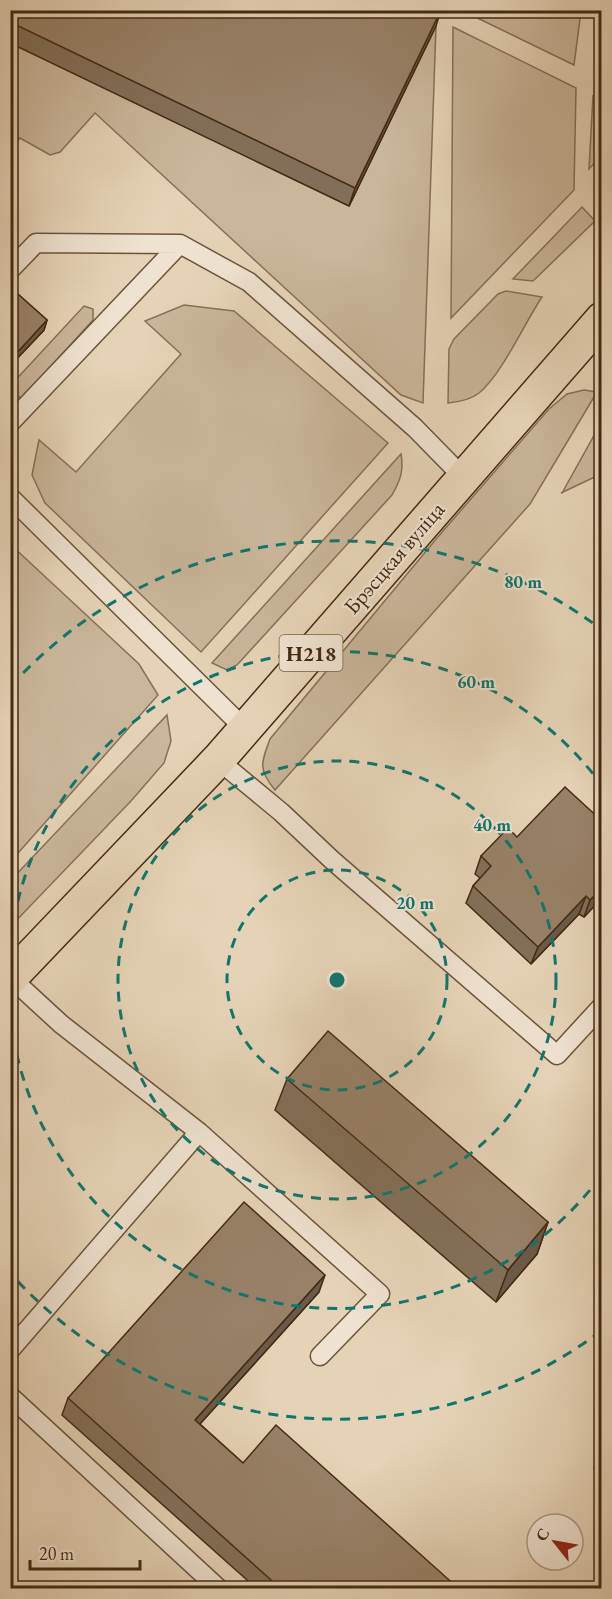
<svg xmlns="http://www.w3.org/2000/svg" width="612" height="1599" font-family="'EB Garamond',serif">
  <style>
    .green { fill: #cab69b; stroke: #877057; stroke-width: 1.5 }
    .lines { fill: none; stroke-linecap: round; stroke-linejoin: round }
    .lane-casing { stroke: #6c543c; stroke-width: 21 }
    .primary-casing { stroke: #442913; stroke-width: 36 }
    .lane { stroke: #efe2d0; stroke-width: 18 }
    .primary { stroke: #e6d3b7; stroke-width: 33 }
    .wall { fill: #836f59; stroke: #442913; stroke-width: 1.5 }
    .shaded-wall { fill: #6a5a49; stroke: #442913; stroke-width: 1.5 }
    .building { fill: #988168; stroke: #442913; stroke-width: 1.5 }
    .ring { fill: none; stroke: #0f766e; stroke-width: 3; stroke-dasharray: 10 8 }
    .labels { text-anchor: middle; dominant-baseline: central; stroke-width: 4.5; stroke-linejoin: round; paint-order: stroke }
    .shield { fill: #efe2d0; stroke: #77604c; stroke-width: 1.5 }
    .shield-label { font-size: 21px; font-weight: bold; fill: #442913 }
    .street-label { font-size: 22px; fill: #442913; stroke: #efe2d0 }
    .centre { fill: #0f766e; stroke: #efe2d0; stroke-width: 3 }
    .ring-label { font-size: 18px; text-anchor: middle; font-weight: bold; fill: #0f766e; stroke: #efe2d0; stroke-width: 4.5; stroke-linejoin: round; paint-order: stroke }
  </style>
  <rect width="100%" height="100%" fill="#e6d3b7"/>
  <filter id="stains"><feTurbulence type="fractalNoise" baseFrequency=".00333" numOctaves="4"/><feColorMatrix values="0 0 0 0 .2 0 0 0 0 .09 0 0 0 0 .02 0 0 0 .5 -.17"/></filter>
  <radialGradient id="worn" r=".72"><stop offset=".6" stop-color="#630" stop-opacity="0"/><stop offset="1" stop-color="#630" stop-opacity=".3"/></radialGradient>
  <path class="green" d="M463,11H581L574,65Z
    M601,11H602L601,74L595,71Z
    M436,26L423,403L401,395L95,113L60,152L50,155L20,138L11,148V43L349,206Z
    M453,27L576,88L574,190L451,318Z
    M593,96L601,100V156L589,169Z
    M582,207L595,221L533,281L513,279Z
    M506,291L542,297C524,324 502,374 479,393C470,400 459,402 448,403L449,349L454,339L498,294Z
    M184,305L234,311L388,443L201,652L45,503L32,475L39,440L76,472L181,354L145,321Z
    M84,306L93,309V320L23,397H12L10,386Z
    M584,390L597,392L530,504L275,790C258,770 261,763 270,739L437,538L549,409L567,394Z
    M601,423V474L561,493H562Z
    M401,454C404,471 400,481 392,495L237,665L227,670L212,663Z
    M11,545L139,664L158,695L11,861Z
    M167,715L171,741L164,763L131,801L11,926V880Z"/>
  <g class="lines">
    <defs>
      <path id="lane" d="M10,270L36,243L180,244L249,282L415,428L464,478
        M10,423L180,244
        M10,497L245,729
        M218,760L281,812L332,860L557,1055L602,1006
        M11,978L61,1024L199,1132L380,1294L320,1356
        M10,1350L199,1132
        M10,1396L218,1588"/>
      <path id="primary" d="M10,978L218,760L602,319"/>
    </defs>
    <use href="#lane" class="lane-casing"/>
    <use href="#primary" class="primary-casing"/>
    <use href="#lane" class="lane"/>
    <use href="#primary" class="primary"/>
  </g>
  <path class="wall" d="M10,10L436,26L349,206L10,43Z
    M10,287L47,320L44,330L11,365Z
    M517,837L602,898L584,917L579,914L531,964L466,903L473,886L480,878L475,874L481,856Z
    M287,1079L548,1222L537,1254L496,1302L275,1110Z
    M319,1292L200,1424L243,1463L458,1588H256L62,1415L68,1398Z
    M602,1456V1476L594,1469L598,1460Z"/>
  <path class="shaded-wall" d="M441,10L436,26L349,206L355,188Z
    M47,320L44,330L11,365L14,356Z
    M602,888V898L584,917L590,900Z
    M586,896L579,914L531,964L538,947Z
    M548,1222L537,1254L496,1302L508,1270Z
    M325,1275L319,1292L189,1436L195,1420Z"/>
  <path class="building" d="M10,10H441L355,188L10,22Z
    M10,287L47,320L14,356L10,352Z
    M565,787L602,821V888L590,900L586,896L538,947L473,886L491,866L481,856L508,828L517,837Z
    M328,1031L548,1222L508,1270L287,1079Z
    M244,1202L325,1275L195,1420L243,1463L276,1425L458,1588H280L68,1398Z
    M602,1456V1463L598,1460Z"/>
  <g class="ring">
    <circle cx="337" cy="980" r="110"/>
    <circle cx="337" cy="980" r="219"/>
    <path d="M601 1176A329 329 0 0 1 11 1023M11 937A329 329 0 0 1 601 784"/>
    <path d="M601 1331A439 439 0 0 1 11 1274M11 686A439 439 0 0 1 601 629"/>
  </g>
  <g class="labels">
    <rect class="shield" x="279.5" y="635" width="63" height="36" rx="4.5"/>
    <g class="shield-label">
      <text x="311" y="653">Н218</text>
    </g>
    <g class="street-label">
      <text transform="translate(394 558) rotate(-49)">Брэсцкая вуліца</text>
    </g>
  </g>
  <circle cx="337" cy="980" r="9" class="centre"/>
  <g class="ring-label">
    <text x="523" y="588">80 m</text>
    <text x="476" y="688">60 m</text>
    <text x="492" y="831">40 m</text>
    <text x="415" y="909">20 m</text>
  </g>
  <rect width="612" height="1599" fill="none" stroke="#e6d3b7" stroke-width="36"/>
  <rect x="12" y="12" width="588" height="1575" fill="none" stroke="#442913" stroke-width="3"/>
  <rect x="18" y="18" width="576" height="1563" fill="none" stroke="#442913" stroke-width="1.5"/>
  <g transform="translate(555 1542) rotate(301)"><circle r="28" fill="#efe2d0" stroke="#ab9884" stroke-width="1.5"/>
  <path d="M0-4.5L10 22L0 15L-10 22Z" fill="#8f2418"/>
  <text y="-9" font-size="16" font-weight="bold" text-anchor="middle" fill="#442913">С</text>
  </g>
  <path d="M30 1560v9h110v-9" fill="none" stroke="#442913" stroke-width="3"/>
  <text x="39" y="1560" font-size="18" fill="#442913" stroke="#efe2d0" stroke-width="4.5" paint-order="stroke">20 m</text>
  <rect width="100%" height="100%" filter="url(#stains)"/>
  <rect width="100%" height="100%" fill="url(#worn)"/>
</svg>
